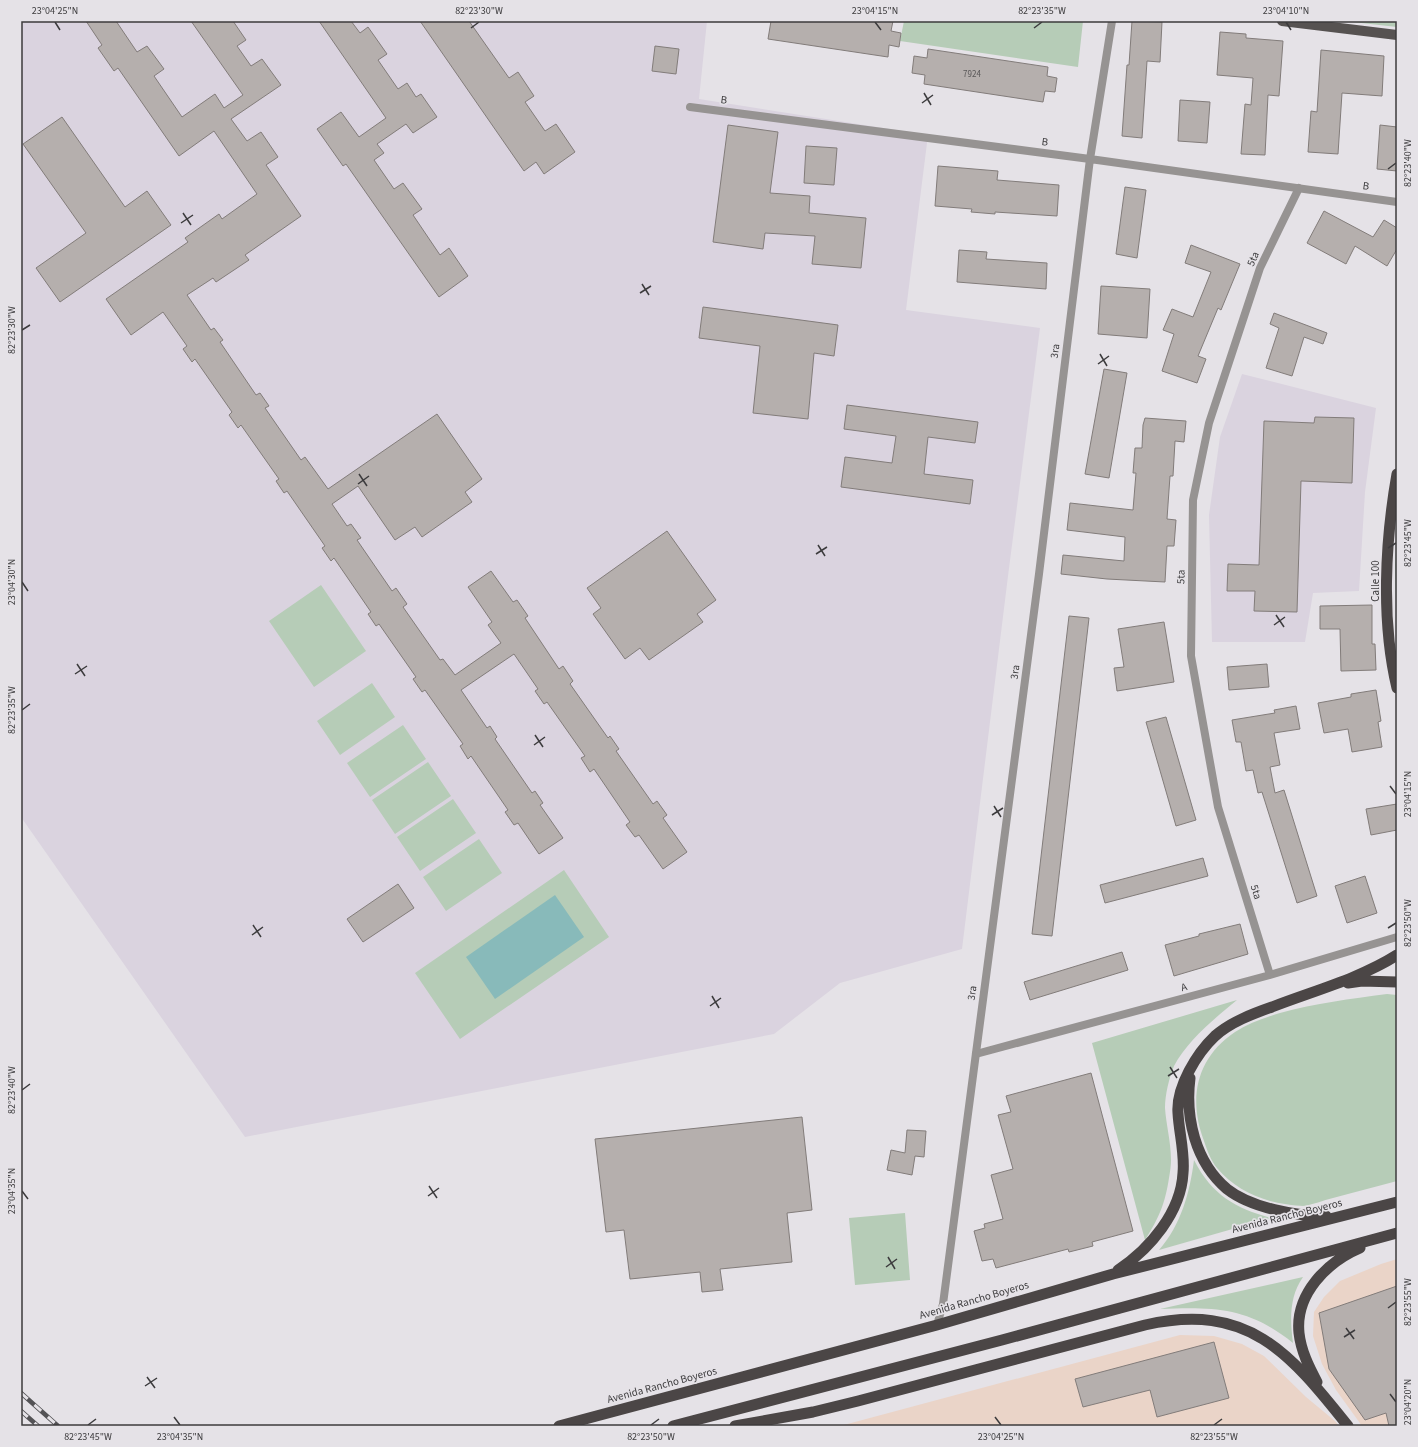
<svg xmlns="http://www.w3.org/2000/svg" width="1418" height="1447" font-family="'Source Sans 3',sans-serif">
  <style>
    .commercial { fill: #ead4c8 }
    .built { fill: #dad3df }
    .green { fill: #b6ccb7 }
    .water { fill: #88baba }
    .building { fill: #b5afad; stroke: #827c7a }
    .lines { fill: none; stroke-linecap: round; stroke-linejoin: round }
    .minor { stroke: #969392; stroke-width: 8 }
    .tertiary { stroke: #969392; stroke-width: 8 }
    .primary { stroke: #565251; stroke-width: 10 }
    .trunk { stroke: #4b4646; stroke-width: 11 }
    .rail-casing { stroke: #535255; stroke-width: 4.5 }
    .rail { stroke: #e5e2e7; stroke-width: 3; stroke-dasharray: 9; stroke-linecap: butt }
    .ticks { fill: none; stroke: #3c3b3d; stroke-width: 1.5 }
    .labels { text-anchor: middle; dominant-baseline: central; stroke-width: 3.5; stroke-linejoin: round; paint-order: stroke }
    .number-label { font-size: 9px; fill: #5a5859 }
    .street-label { font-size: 11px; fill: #3c3b3d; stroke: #e5e2e7 }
    .neatline { fill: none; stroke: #3c3b3d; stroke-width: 1.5 }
    .ticks-label { font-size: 10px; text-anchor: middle; fill: #3c3b3d }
  </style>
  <rect width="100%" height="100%" fill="#e5e2e7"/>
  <path class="commercial" d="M1397,1259V1426H1362L1336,1390L1322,1364L1313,1336L1314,1312L1324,1297L1340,1281L1381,1264Z
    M1180,1335L1214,1336L1242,1344L1264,1356L1306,1397L1335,1421L1339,1426H840Z"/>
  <path class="built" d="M21,21H707L699,99L928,135L906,310L1040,328L1008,576L962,949L840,983L774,1034L245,1137L21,817Z
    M1242,374L1376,408L1365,492L1359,591L1313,593L1305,642H1212L1209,515L1220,437Z"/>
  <path class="green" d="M904,21H1083L1078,67L900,41Z
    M1344,21H1397V27Z
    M1397,539V638L1395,565Z
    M321,585L366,651L314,687L269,621Z
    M372,683L395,717L340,755L317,721Z
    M403,725L426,759L370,797L347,763Z
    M428,762L451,796L395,834L372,800Z
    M453,799L476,833L420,871L397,837Z
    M479,839L502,873L446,911L423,877Z
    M564,870L609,937L460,1039L415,973Z
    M1387,994L1397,995V1181C1376,1187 1354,1192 1333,1198C1323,1200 1313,1205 1303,1206C1295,1206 1278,1203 1270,1201C1250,1195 1231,1185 1217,1168C1211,1161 1207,1150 1204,1141C1188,1099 1196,1058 1235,1032C1249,1023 1264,1018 1280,1013C1316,1003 1350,999 1387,994Z
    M1237,1000C1215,1018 1187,1041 1174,1066C1169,1078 1165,1095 1165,1108C1166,1124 1171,1142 1171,1160C1171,1166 1170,1172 1169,1178C1165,1204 1159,1218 1145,1240L1092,1043Z
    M1194,1160C1212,1195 1235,1208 1271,1218L1159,1250C1181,1225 1190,1192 1194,1160Z
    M905,1213L910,1280L855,1285L849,1218Z
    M1303,1277C1289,1297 1290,1320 1293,1343C1248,1307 1215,1307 1160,1309Z"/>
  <path class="water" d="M555,895L584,937L495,999L466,957Z"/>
  <path class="building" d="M86,21H116L137,52L147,46L164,69L154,76L182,117L215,94L224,108L243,95L191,21H233L246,40L237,46L251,66L262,59L281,85L231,119L247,141L261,132L278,157L266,165L301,216L245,255L249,260L216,282L213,278L187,295L211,330L214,328L223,340L220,342L256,395L260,393L269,406L265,408L301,460L305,457L328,489L437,414L482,479L465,492L472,502L422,537L415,527L395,540L358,486L332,504L347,526L351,524L361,538L357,540L392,591L396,588L407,604L403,607L440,660L443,659L455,675L501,643L488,625L492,622L468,587L491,571L513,602L517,600L528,616L525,618L559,669L563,666L573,681L570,684L608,738L610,736L619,749L616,751L653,804L657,801L667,815L663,818L687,852L663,869L639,835L635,837L626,825L630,822L594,769L590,772L581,758L585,756L547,702L544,704L535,691L538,689L514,654L461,690L487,728L490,726L497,737L495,739L532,793L535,791L543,803L540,805L563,838L539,854L518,823L514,825L505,812L508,810L471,756L468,759L460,746L463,744L425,690L422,692L413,679L416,677L379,624L376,626L368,614L371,612L334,558L331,561L322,548L325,546L287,491L284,493L276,481L279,479L241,425L238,428L229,415L232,412L195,359L192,362L183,349L187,346L163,312L131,335L106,299L188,242L185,238L219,214L222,219L257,194L214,131L179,156L118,68L114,71L98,48L102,45Z
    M319,21H351L360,33L368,27L387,54L378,60L398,89L407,83L416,97L421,94L437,117L413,133L406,124L377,144L384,153L374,160L394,189L403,183L422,209L413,215L440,255L449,248L468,276L439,297L346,164L343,166L317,129L341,112L359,137L386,118Z
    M420,21H469L509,78L518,72L534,96L525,102L545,131L556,124L575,152L544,174L536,162L524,171Z
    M771,21H893L891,31L901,33L899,47L889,45L888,57L768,39Z
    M1132,21L1162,22L1160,62L1147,61L1142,138L1122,136L1127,65H1129Z
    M1220,32L1246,34V38L1283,41L1279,96L1268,95L1265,155L1241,154L1245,104L1251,105L1253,78L1217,75Z
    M655,46L679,49L676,74L652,71Z
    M928,49L1048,67L1047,76L1057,78L1055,92L1045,91L1043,102L924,84L925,75L912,73L914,56L927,58Z
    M1321,50L1384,56L1382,96L1342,93L1338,154L1308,152L1311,111L1317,112Z
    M1180,100L1210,102L1207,143L1178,141Z
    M62,117L125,207L147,191L171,225L60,302L36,268L86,233L23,144Z
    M728,125L778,132L770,193L810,196L809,213L866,218L861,268L812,264L815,236L765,233L763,249L713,242Z
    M1380,125L1397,127V171L1377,169Z
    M806,146L837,148L834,185L804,183Z
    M938,166L998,171L997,180L1059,185L1057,216L995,212V214L971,212L972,209L935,206Z
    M1125,187L1146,190L1137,258L1116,254Z
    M1324,211L1373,237L1384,220L1397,228V249L1387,266L1355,246L1346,264L1307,243Z
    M1191,245L1240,264L1221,310L1218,308L1198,356L1206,359L1197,383L1162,371L1174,334L1163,330L1172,309L1193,317L1211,272L1185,263Z
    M959,250L987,252L986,259L1047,263L1046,289L957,282Z
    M1101,286L1150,289L1147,338L1098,334Z
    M703,307L838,325L834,356L814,353L808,419L753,413L760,346L699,338Z
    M1274,313L1327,333L1323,344L1304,337L1292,376L1266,368L1279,328L1270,324Z
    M1104,369L1127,373L1109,478L1085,474Z
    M847,405L978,422L975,443L928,437L924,474L973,480L970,504L841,487L845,457L892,463L896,436L844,429Z
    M1315,417L1354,418L1352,483L1301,481L1297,612L1254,611L1255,591H1227L1228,564L1259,565L1264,421L1314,423Z
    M1145,418L1186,421L1184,442L1175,441L1173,476H1170L1167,519L1176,520L1174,546H1167L1165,582L1107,579L1061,574L1063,555L1124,561L1125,537L1067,530L1070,503L1133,510L1136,473H1133L1135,448H1142L1143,425Z
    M667,531L716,600L697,614L703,622L649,660L640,648L625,659L593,614L601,608L587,588Z
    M1372,605V644H1375L1376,670L1341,671L1340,629H1320V606Z
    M1069,616L1089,618L1052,936L1032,934Z
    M1164,622L1174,682L1117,691L1114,668L1124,667L1118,629Z
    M1267,664L1269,687L1229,690L1227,667Z
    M1376,690L1381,721L1378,722L1382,747L1352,752L1348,729L1324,733L1318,703L1351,697V694Z
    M1296,706L1300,729L1274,733L1280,765L1270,767L1275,793L1284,790L1317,896L1297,903L1262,792L1258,793L1253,770L1246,771L1241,742H1236L1232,720L1275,713L1274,710Z
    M1166,717L1196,820L1176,826L1146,722Z
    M1397,804V830L1371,835L1366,809Z
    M1203,858L1208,876L1105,903L1100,885Z
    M1365,876L1377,913L1347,923L1335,886Z
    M398,884L414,908L363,942L347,919Z
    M1240,924L1248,954L1174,976L1165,945L1199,936V934Z
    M1122,952L1128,970L1030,1000L1024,982Z
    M1091,1073L1133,1231L1092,1242L1093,1246L1069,1252L1068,1249L996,1268L993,1259L982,1261L974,1231L985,1228L984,1224L1003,1219L991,1175L1013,1169L998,1115L1011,1112L1006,1096Z
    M802,1117L812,1210L787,1213L792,1262L720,1269L723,1290L702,1292L700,1272L630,1279L624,1230L606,1232L595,1139Z
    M907,1130L926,1131L924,1157L915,1156L912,1175L887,1170L891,1150L905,1153Z
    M1397,1286V1426H1389L1386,1413L1365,1420L1329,1369L1319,1313Z
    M1214,1342L1229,1398L1157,1417L1150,1390L1083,1407L1075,1379Z"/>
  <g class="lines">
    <path class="minor" d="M690,107L1090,159
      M1270,975L1218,807L1191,656L1193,500L1209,423L1260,268L1299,188
      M976,1054L1270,975L1397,937"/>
    <path class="tertiary" d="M1090,159L1397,202
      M937,1325L943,1304L1039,574L1090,159L1112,21"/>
    <path class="primary" d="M1282,21L1397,35"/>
    <path class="trunk" d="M1397,474C1385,542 1381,621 1397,688
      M1348,983L1362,981L1397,982
      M1190,1078C1185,1117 1195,1162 1227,1189C1251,1208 1296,1216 1326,1216
      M1118,1270C1150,1249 1181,1212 1183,1173C1185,1153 1179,1133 1178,1113C1176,1087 1197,1053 1215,1036C1231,1022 1252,1014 1272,1007C1313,991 1359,979 1397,955
      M1317,1382C1309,1367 1301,1351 1299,1333C1295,1294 1327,1262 1360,1248
      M559,1426L937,1325L1113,1274L1397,1202
      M673,1426L1002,1340L1397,1233
      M735,1426L813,1412L858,1401L1145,1325C1248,1302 1289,1352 1348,1426"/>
    <defs>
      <path id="rail" d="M21,1393L58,1426
        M21,1411L38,1426"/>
    </defs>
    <use href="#rail" class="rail-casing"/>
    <use href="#rail" class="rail"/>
  </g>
  <path class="ticks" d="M55,22L60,30M875,22L881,30M1286,22L1291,30M471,28L479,22M1034,28L1042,22M924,93L931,105M922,103L933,95M1388,169L1396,163M183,213L191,225M181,223L193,215M642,284L649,295M640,293L651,286M22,330L30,325M1100,354L1107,366M1098,364L1109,356M359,474L367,486M358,484L369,476M818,545L825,556M1388,548L1396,543M816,554L827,547M22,582L28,591M1276,615L1284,627M1274,625L1285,617M77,664L85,676M75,674L87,666M22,710L30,704M535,735L543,747M534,745L545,737M1390,786L1396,794M994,806L1001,817M992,815L1003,808M253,925L261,937M1388,928L1396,923M252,935L263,927M712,996L719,1008M710,1006L721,998M1170,1067L1177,1078M1168,1076L1179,1069M22,1090L30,1084M429,1186L437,1198M22,1191L28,1199M428,1196L439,1188M888,1257L895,1269M886,1267L897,1259M1388,1308L1396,1302M1346,1328L1354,1339M1344,1337L1355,1330M147,1377L155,1388M145,1386L157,1378M1390,1394L1396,1402M174,1417L180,1425M995,1417L1001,1425M88,1425L96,1419M651,1425L659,1419M1214,1425L1222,1419"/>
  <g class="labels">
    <g class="number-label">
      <text x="972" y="74">7924</text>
    </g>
    <g class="street-label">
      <text transform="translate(724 100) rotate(7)">B</text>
      <text transform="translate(1045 142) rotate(7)">B</text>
      <text transform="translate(1366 186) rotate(8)">B</text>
      <text transform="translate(1253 259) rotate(-66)">5ta</text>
      <text transform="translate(1055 351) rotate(-83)">3ra</text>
      <text transform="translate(1181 577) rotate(-89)">5ta</text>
      <text transform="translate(1375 581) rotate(-90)">Calle 100</text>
      <text transform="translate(1015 672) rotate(-83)">3ra</text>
      <text transform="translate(1256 892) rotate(73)">5ta</text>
      <text transform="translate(1184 987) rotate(-15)">A</text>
      <text transform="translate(972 993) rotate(-82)">3ra</text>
      <text transform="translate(1287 1216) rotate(-14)">Avenida Rancho Boyeros</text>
      <text transform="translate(974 1300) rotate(-16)">Avenida Rancho Boyeros</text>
      <text transform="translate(662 1385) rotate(-15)">Avenida Rancho Boyeros</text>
    </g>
  </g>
  <rect width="1418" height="1447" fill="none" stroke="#e5e2e7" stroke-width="44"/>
  <rect x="22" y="22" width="1374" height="1403" class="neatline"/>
  <g class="ticks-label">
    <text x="55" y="14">23°04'25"N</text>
    <text x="479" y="14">82°23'30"W</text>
    <text x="875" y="14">23°04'15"N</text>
    <text x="1042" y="14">82°23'35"W</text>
    <text x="1286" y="14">23°04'10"N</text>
    <text transform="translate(1407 163) rotate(-90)" y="4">82°23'40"W</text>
    <text transform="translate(11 330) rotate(-90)" y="4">82°23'30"W</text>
    <text transform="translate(1407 543) rotate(-90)" y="4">82°23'45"W</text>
    <text transform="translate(11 582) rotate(-90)" y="4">23°04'30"N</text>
    <text transform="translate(11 710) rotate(-90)" y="4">82°23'35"W</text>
    <text transform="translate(1407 794) rotate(-90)" y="4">23°04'15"N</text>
    <text transform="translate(1407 923) rotate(-90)" y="4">82°23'50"W</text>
    <text transform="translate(11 1090) rotate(-90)" y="4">82°23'40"W</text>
    <text transform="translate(11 1191) rotate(-90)" y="4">23°04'35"N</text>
    <text transform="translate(1407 1302) rotate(-90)" y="4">82°23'55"W</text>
    <text transform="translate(1407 1402) rotate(-90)" y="4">23°04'20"N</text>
    <text x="88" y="1440">82°23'45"W</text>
    <text x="180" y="1440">23°04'35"N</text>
    <text x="651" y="1440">82°23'50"W</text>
    <text x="1001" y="1440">23°04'25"N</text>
    <text x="1214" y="1440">82°23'55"W</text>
  </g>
</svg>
